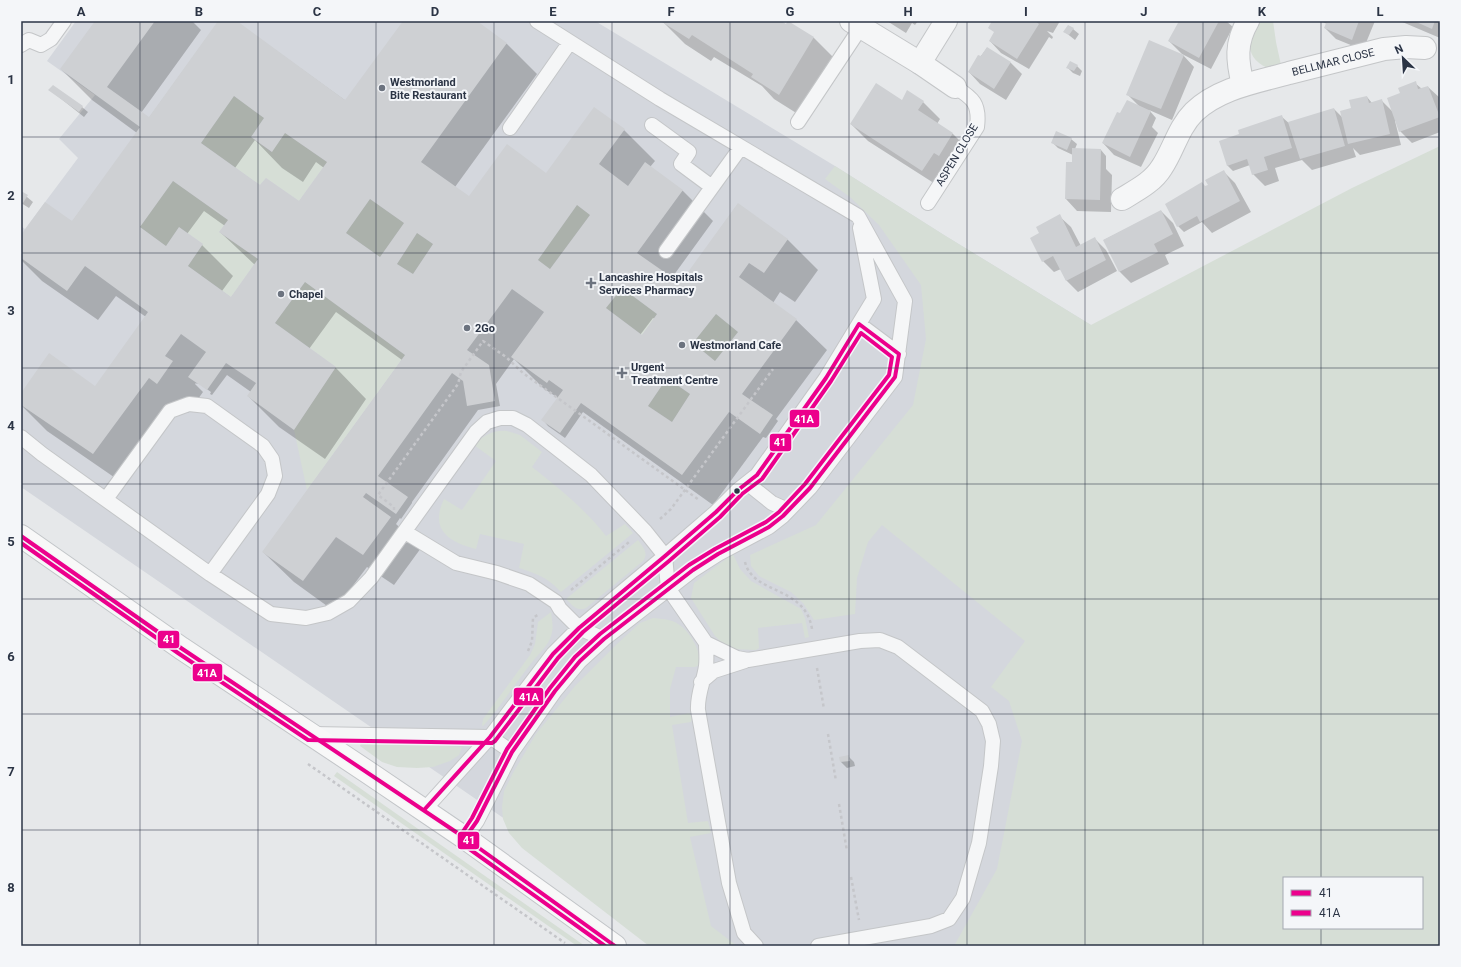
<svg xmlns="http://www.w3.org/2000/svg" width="1461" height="967" font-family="Roboto,sans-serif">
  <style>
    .built { fill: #d4d7dd }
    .green { fill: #d6ded6; fill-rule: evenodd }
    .shadow { fill: #0003; fill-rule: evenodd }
    .building { fill: #ced0d3; fill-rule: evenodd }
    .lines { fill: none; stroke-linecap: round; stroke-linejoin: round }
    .service-casing { stroke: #c4c6c8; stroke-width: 16 }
    .minor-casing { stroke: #c4c6c8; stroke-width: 24 }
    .primary-casing { stroke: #c2c5c8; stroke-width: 24 }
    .path { stroke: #c5c6ca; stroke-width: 2.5; stroke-dasharray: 3 3; stroke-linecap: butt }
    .service { stroke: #f5f6f7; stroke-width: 14 }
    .minor { stroke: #f5f6f7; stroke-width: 22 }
    .primary { stroke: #f8f8f8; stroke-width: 22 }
    .bus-1-casing { stroke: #f4f6f9; stroke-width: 7 }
    .bus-2-casing { stroke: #f4f6f9; stroke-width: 7 }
    .bus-1 { stroke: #ec008c; stroke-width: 4 }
    .bus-2 { stroke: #ec008c; stroke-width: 4 }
    .grid { fill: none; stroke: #2b3445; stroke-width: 1; stroke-opacity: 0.55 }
    .poi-dot { fill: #6c737f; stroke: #f4f6f9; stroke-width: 1.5 }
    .bus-dot { fill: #2b3445; stroke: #f4f6f9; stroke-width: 1.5 }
    .labels { text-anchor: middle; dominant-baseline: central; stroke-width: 4; stroke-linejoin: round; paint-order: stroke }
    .street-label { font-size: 11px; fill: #2b3445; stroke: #f4f6f9 }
    .poi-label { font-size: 11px; font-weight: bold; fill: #2b3445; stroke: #f4f6f9; text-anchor: start }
    .line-badge { stroke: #f4f6f9; stroke-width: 1.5 }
    .badge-label { font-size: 11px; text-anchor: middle; font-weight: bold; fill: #fff }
    .neatline { fill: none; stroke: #2b3445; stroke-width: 1.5 }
    .grid-label { font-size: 13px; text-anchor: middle; font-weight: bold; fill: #2b3445 }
  </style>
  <rect width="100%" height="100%" fill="#e6e8ea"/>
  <path class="built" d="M76,21H595L835,166L944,235L1091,325L1069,377L1045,446L1048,720L975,946H690L21,487V226L25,229L78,158L59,139L95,95L47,61Z"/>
  <path class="green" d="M1261,21H1273L1276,42L1281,65L1271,69C1257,65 1246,53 1251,38C1253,32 1258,26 1261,21Z
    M234,96L264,118L251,137L271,152L285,133L327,162L299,201L266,178L260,185L201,143Z
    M1440,146V946H954L997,869L1022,741L1009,701L991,687L1025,641L882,525L868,542L857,578L855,614L814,620L803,603L791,592L759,576L751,566L750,555L816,525L913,405L926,339L921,285L879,225L850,197L825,179L835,166L944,235L1091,325L1352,188ZM1284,878H1422V928H1284Z
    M173,181L228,220L219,232L258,259L231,297L188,266L203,244L179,227L166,246L140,227Z
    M370,199L404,223L380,257L346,233Z
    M577,205L590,215L550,269L538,260Z
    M417,233L433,244L413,274L397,264Z
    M305,282L405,355L307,490L294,430L336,367L275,323Z
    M622,288L657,314L642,335L606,308Z
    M716,314L738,332L715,361L693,343Z
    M667,378L690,394L672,422L648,406Z
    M507,431L520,435L542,452L532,467C561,490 583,507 606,536L625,524L633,533L561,592C548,578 538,574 519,568L524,544L480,534L476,549C460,545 438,537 439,517C439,510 442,504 444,499L462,510L496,461L474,445C484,435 493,430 507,431Z
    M638,540C643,547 649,553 643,561L586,608C577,612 572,605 566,599Z
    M733,554L740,569L751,581L801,609L805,618L809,637L805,638L802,623L758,628L759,648L756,650L732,649L723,644L715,636L691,598L694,583Z
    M551,612C552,620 554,628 551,636C548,646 539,653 533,661C516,682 502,705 484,725L482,726L483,719L530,655L535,644L538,622Z
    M653,618C662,619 671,619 678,624C690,631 702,652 699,665L695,667H676L670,689V717L689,713L693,717L691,722L672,725L688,823L708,821L711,833L690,837L711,926L737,946H649L522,848L509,833L503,819L502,807L504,791L513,773L536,734L575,686L617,644L640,623Z
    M362,741L462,747L459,755L450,761L433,767L417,768L397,767L382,762L360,746Z
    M337,772L585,946H577L334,776Z"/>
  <path class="shadow" d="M96,21H192L201,30L141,113L149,118L219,21H235L346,101L404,21H475L507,44L537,74L455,187L469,198L546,174L624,130L655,161L650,167L683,191L713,221L671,279L680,285L738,204L788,240L818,270L795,302L780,292L773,303L796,320L827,350L776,419L778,421L766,438L763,437L713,505L583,412L565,438L548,426L543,420L558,398L543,388L514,359L496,384L500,406L478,410L412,502V503L401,519L400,518L396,524L421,548L394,585L367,567L334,611L294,582L263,552L402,360L336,312L309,349L336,368L366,399L325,459L279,427L248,396L251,392L227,375L212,395L210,394L211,392L198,383L197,384L196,383L195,384L203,392L188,413L180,408L124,484L47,431L21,405V395L96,388L146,317L116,296L98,320L42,281L21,260V237L72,222L137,133L92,100L61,69ZM255,140L282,168L303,182L316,162L324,168L299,202L260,186L235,168ZM204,211L225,226L220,232L255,265L231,298L222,291L233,276L202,245L187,234ZM653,318L655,319L642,336L640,335Z
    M664,21H780L786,25L788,22L814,38L836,60L801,116L774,99L762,86L714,57L711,61L685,44L663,22Z
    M887,21H918L915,25L912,23L906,33Z
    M994,21H1060L1053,33L1047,31L1053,37L1052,39L1049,37L1029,69L1001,53L990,41L995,33Z
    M1180,21H1226L1233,27L1211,69L1182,54L1169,41Z
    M1321,21H1375L1363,50L1336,39L1325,28L1327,24Z
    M1400,21H1440V38Z
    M1073,29L1079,34L1075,40L1065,32Z
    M987,48L1011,63L1022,74L1006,100L980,84L969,72Z
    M1183,55L1194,67L1172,120L1149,110L1156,118L1152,127L1158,133L1141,167L1114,155L1103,143L1121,115L1139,106L1128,95Z
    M1077,66L1082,71L1080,76L1073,73L1068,68Z
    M1415,83L1422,89L1428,87L1440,98V132L1412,143L1400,131L1397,121H1395L1401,145L1360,155L1353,148L1356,157L1312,170L1302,160L1275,168L1279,181L1265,186L1253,174L1250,165L1233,171L1227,165L1241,135L1282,117L1291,125L1334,109L1343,118L1367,97L1372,103L1382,101L1394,113L1401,94Z
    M50,90L82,107L88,112L84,117Z
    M923,102L940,119L937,124L953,134L970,151L940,187L868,141L851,124Z
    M1071,139L1077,144L1075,149L1101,150L1106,156V169L1112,175L1111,212L1077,211L1066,199L1067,163H1072L1073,155L1058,148L1052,142Z
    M1224,172L1235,183L1251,212L1212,233L1202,222L1184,232L1178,226L1206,187L1209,185Z
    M21,192L33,202L29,208L21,203Z
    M1161,211L1173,223L1184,246L1165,255L1169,264L1131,283L1120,272L1104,240Z
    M1059,216L1071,227L1081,246L1095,239L1106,250L1117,271L1078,292L1066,280L1061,269L1054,272L1043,261L1040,234Z
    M848,756L854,762L855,766L847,768L841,762V758Z"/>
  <path class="building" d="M95,21H155L107,87L149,117L218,21H237L345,100L403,21H477L507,43L421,162L469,196L507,144L546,173L594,107L625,129L599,164L628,186L645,162L683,190L637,253L680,283L738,203L788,239L764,273L749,263L739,277L797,319L742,394L773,415L760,434L729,412L682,475L581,403L560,433L541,420L563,390L549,380L547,383L511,357L544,312L512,289L467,350L489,365L495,401L467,406L463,381L452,373L378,476L408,497L396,514L366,493L363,497L391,517L363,555L336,537L303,581L262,552L405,355L305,282L275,323L336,367L294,430L247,396L256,383L226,363L207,390L188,377L206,352L181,334L165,356L173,361L157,384L149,378L93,454L21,405V393L49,353L95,386L148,312L85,266L67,291L21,258V235L45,202L72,221L140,127L60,69ZM234,96L264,118L251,137L272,152L285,133L327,162L299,201L266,178L260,185L201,143ZM173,181L228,220L219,232L258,259L231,297L188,266L203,244L179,227L166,246L140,227ZM370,199L404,223L380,257L346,233ZM577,205L590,215L550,269L538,260ZM417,233L433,244L413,274L397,264ZM622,288L657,314L642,335L606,308ZM716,314L738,332L715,361L693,343ZM667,378L690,394L672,422L648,406Z
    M663,21H781L786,24L788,21L814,37L779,95L751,77L753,74L692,35L689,39L662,22Z
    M992,21H1035L1039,24L1017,59L989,41L994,32L988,28Z
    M1179,21H1219L1199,58L1168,41Z
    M1327,21H1359L1352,40L1324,28Z
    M1414,21H1435L1432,29Z
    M1068,25L1074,28L1069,35L1063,32Z
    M1149,40L1184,55L1161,109L1126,95Z
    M987,47L1011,62L994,89L968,72L978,55L981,56Z
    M1070,61L1078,65L1074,71L1066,68Z
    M1416,81L1418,89L1428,86L1440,117L1399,132L1387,98L1400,93L1398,88Z
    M876,83L902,100L907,90L924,101L918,110L953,133L939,156L934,153L922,171L850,124Z
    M53,85L83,106L79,112L48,90Z
    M1367,96L1369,103L1382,99L1390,134L1348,144L1340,111L1351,108L1349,100Z
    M1127,100L1151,111L1130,157L1102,143L1117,112L1120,113Z
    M1334,108L1345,146L1300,159L1288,122Z
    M1282,115L1292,148L1264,157L1268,170L1252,175L1247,159L1227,166L1219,141L1239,134L1238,130Z
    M1056,131L1072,138L1067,150L1051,143Z
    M1072,148L1101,149L1100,200L1065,199L1066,162H1072Z
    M1224,170L1240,201L1200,222L1197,216L1177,227L1165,204L1202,182L1205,186L1208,185L1205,180Z
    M21,191L28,195L23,203L21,202Z
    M1161,210L1173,234L1154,244L1158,252L1119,272L1103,240Z
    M1060,214L1076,247L1095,237L1106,260L1066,281L1053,256L1042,262L1030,238L1039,233L1036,227Z
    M849,755L850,761L840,762L839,757Z"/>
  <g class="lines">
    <defs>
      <path id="service" d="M21,45L29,40L41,45L51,39L64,21
        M798,122L861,27
        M652,125L689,152L681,164L712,187
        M510,128L570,42
        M928,203L977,127C980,104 973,98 955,87
        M666,251L741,147
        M859,324L899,354
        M21,437L42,454L210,574L271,614L306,618L328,613L349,601L371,578L476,432L487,422L500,418H513L527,425L591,475L645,531L665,556L668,588L706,643L737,658L748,660L860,641L880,640L898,647L982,711L989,724L993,741L991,766L979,843L963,898L949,919L931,926L818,946
        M747,483L772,503L788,510
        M106,499L170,411L189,404L207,406L263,446L272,459L275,476L268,494L210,574
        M405,532L456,563L497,573L529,584L556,602L560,609L579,628L604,639
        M706,643C706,651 707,658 706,666C704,681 697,694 698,710L729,883L744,933L756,946
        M701,682L714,671L745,661
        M312,734L490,737L512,752
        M424,810L490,737L553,654L579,628L665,556L716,512L738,490L757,475L826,378L874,299L860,228
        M465,838L477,821L512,752L555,691L580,661L604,639L693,570L718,554L769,527L783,516L810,488L895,377L905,301L858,216L660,99L537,21"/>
      <g id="minor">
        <path d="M851,21L920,63L955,87"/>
        <path d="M920,63L946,21"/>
        <path d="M1243,85C1237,61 1235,43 1248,21"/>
        <path id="s1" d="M1122,199C1137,190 1153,182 1162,167C1174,149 1178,128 1194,112C1219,88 1257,82 1289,73C1320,65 1352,57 1384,49L1406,47L1425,48"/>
      </g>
      <path id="primary" d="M21,536L181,648L369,773L465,838L615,946"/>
    </defs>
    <use href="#service" class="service-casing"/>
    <use href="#minor" class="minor-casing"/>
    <use href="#primary" class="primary-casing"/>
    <path class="path" d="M394,510V507L378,495L458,384L461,372L483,341L506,357L523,373L699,500
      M660,519L671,509L773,369
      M745,562C753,595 805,585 812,629
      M571,590L629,542
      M528,651L532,641L533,618L539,614
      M817,668L824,709
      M828,734L836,781
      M308,764L565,943
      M839,804L847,851
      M851,877L859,920"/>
    <use href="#service" class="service"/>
    <use href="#minor" class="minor"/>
    <use href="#primary" class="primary"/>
    <defs>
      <path id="bus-1" d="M21,536L181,648L465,838L615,946
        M424,810L490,737L553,654L579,628L665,556L716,512L738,490L757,475L826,378L859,324L899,354L895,377L810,488L783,516L769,527L718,554L693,570L604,639L580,661L555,691L512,752L477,821L465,838"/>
      <path id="bus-2" d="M21,543L178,653L308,740L492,743L495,741L558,658L583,632L669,561L720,517L742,494L762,479L831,381L861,333L892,357L889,375L805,484L779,512L766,522L715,549L689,565L600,634L575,657L550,688L507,749L472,818L460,836L459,840L461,843L605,946"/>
    </defs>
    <use href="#bus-1" class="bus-1-casing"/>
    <use href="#bus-2" class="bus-2-casing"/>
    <use href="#bus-1" class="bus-1"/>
    <use href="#bus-2" class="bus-2"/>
  </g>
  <path class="grid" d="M140,21V946M258,21V946M376,21V946M494,21V946M612,21V946M730,21V946M849,21V946M967,21V946M1085,21V946M1203,21V946M1321,21V878M21,137H1440M21,253H1440M21,368H1440M21,484H1440M21,599H1440M21,714H1440M21,830H1440M1321,928V946"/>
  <g class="poi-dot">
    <circle cx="382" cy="88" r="4"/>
    <path d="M589 277h4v4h4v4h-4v4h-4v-4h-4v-4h4z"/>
    <circle cx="281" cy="294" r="4"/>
    <circle cx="467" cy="328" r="4"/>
    <circle cx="682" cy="345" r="4"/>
    <path d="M620 367h4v4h4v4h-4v4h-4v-4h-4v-4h4z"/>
  </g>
  <circle class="bus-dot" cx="737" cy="491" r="3.5"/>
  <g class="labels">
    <g class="street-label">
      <text stroke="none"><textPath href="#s1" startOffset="265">BELLMAR CLOSE</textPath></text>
      <text transform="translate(957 155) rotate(-59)">ASPEN CLOSE</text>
    </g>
    <g class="poi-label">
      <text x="390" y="82">Westmorland<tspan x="390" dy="13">Bite Restaurant</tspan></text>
      <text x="599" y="277">Lancashire Hospitals<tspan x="599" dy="13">Services Pharmacy</tspan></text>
      <text x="289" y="294">Chapel</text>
      <text x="475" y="328">2Go</text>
      <text x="690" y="345">Westmorland Cafe</text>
      <text x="631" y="367">Urgent<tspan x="631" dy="13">Treatment Centre</tspan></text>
    </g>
  </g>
  <g class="line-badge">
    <rect x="789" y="409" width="31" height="19" rx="4" fill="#ec008c"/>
    <rect x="769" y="433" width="23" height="19" rx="4" fill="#ec008c"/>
    <rect x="157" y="630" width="23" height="19" rx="4" fill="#ec008c"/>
    <rect x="192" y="663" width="31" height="19" rx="4" fill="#ec008c"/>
    <rect x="513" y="687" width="31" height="19" rx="4" fill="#ec008c"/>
    <rect x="457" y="831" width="23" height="19" rx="4" fill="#ec008c"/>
  </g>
  <g class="badge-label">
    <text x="804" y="423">41A</text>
    <text x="780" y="446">41</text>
    <text x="169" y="643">41</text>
    <text x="207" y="677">41A</text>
    <text x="529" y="701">41A</text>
    <text x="469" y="844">41</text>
  </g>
  <rect width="1461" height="967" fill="none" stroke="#f4f6f9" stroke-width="44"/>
  <rect x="1283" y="877" width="140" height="52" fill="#f4f6f9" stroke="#a4a8b1"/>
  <rect x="1291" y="890" width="20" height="6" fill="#ec008c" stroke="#a4a8b1"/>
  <text x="1319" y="897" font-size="12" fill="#2b3445">41</text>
  <rect x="1291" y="910" width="20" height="6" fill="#ec008c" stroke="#a4a8b1"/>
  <text x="1319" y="917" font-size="12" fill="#2b3445">41A</text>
  <g transform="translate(1403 58) rotate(335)" stroke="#f4f6f9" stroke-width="3" paint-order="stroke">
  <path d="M0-3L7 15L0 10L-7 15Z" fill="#2b3445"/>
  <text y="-6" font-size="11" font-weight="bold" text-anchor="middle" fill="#2b3445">N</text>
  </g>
  <rect x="22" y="22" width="1417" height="923" class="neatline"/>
  <g class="grid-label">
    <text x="81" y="16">A</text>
    <text x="199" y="16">B</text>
    <text x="317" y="16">C</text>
    <text x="435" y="16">D</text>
    <text x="553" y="16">E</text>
    <text x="671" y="16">F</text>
    <text x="790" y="16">G</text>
    <text x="908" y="16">H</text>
    <text x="1026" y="16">I</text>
    <text x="1144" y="16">J</text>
    <text x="1262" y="16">K</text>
    <text x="1380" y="16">L</text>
    <text x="11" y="84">1</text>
    <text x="11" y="200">2</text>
    <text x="11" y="315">3</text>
    <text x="11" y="430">4</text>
    <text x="11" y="546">5</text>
    <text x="11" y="661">6</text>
    <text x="11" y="776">7</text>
    <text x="11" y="892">8</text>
  </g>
</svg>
